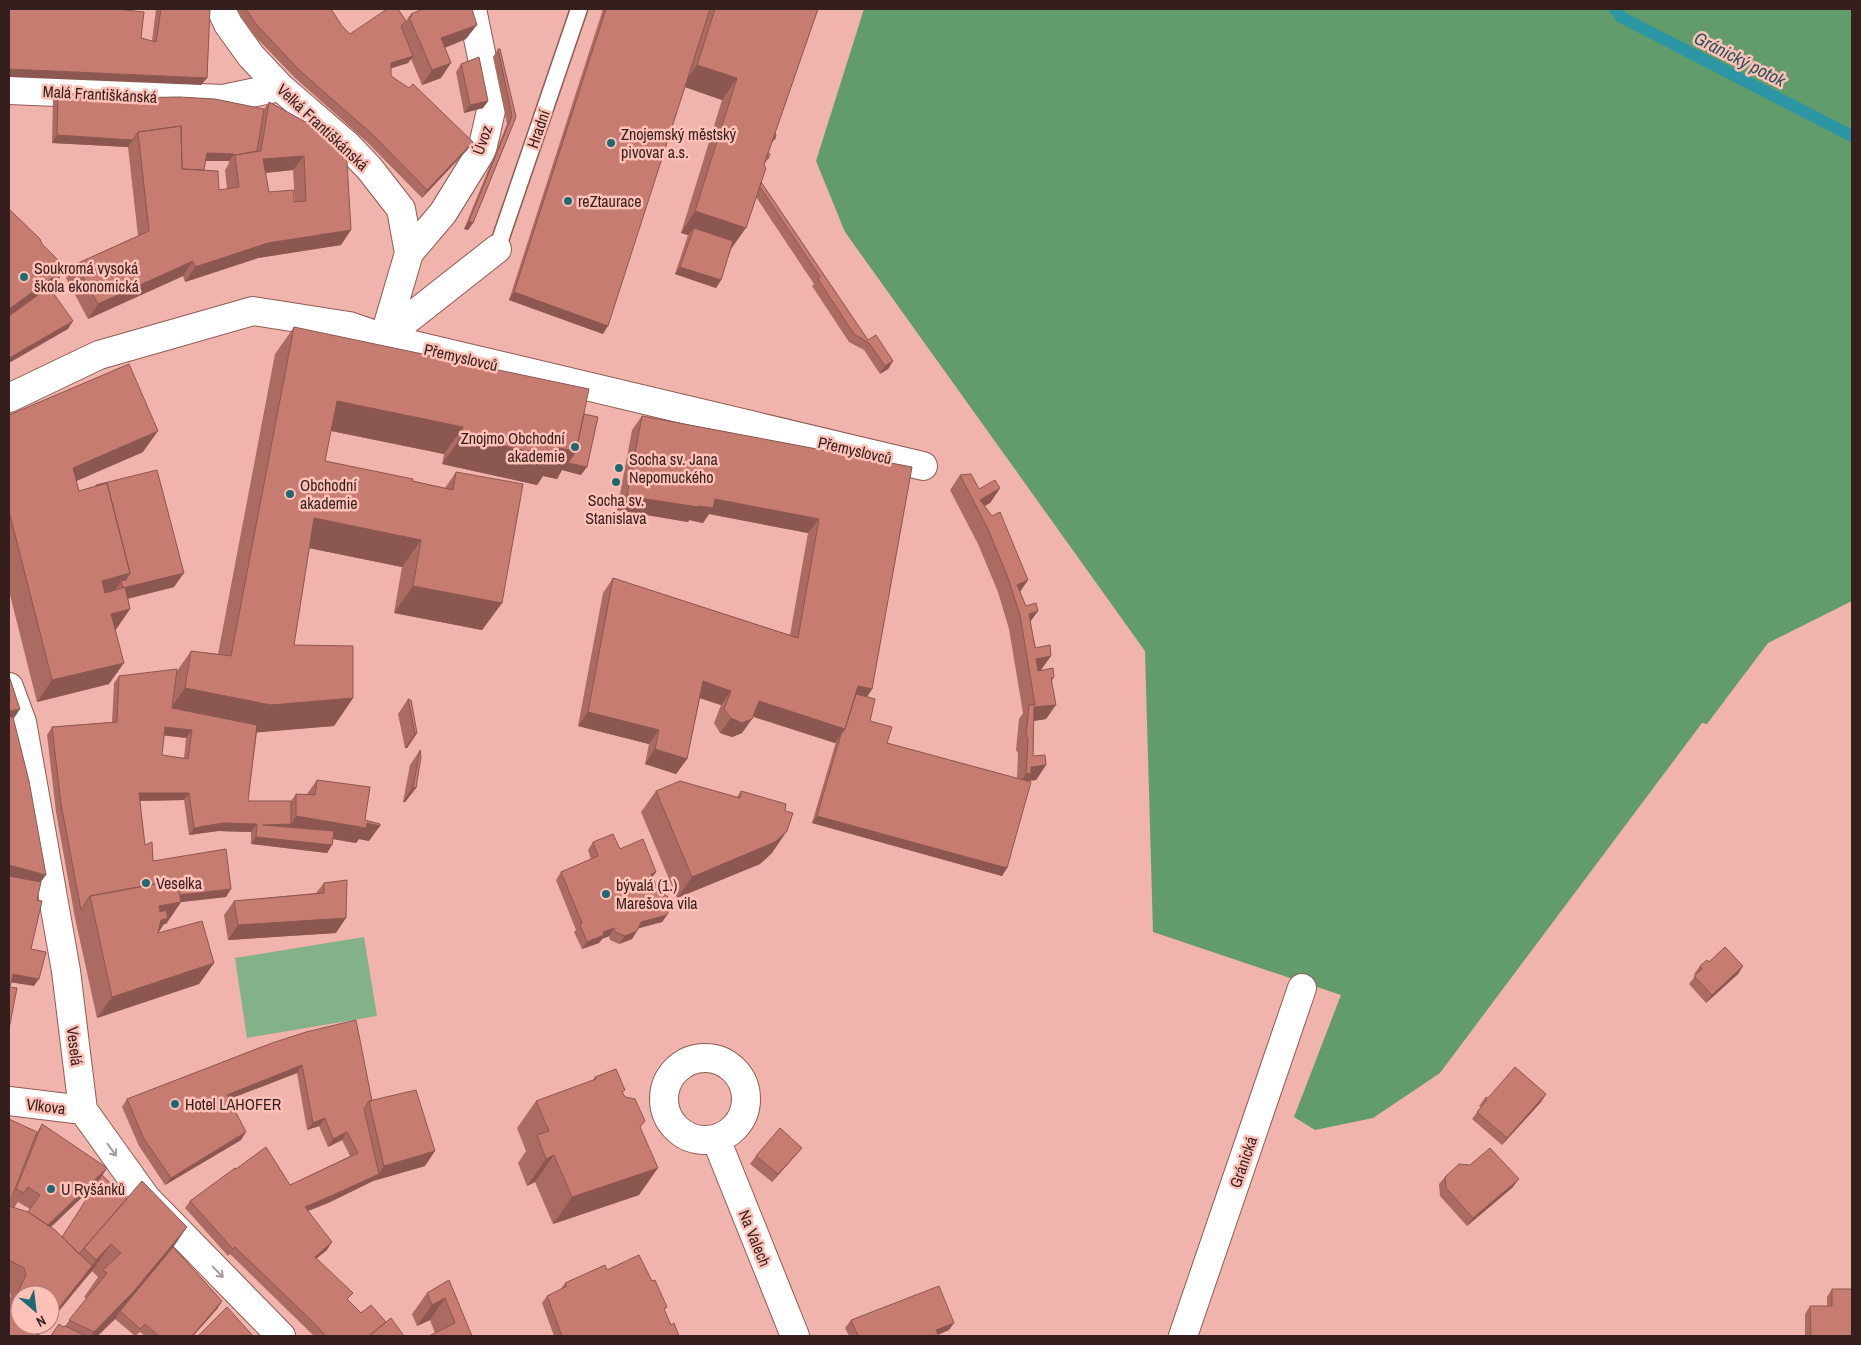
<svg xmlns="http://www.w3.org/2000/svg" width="1861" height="1345" font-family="'Archivo Narrow',sans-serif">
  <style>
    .green { fill: #83b288 }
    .forest { fill: #629c6a }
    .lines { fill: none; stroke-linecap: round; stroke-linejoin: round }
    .stream { stroke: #2b96a4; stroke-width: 12 }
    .service-casing { stroke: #8f5a53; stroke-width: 19 }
    .minor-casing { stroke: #8f5a53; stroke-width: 30 }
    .service { stroke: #fff; stroke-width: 16 }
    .minor { stroke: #fff; stroke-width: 28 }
    .wall { fill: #ab6b62; fill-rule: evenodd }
    .shaded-wall { fill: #8b5750 }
    .building { fill: #c77c72; stroke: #8b5750; fill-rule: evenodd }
    .oneway { stroke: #a49a99 }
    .poi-dot { fill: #1d6872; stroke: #fec1b8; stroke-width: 2 }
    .labels { text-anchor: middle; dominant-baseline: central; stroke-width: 5; stroke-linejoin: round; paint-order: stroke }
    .street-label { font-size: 16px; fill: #351f1c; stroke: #fec1b8 }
    .poi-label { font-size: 16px; fill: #351f1c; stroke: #fec1b8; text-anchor: start }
    .water-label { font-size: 18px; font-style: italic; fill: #27535a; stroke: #fec1b8 }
  </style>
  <rect width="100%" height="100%" fill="#f0b4ac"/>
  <path class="green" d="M364,937L377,1016L247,1038L235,958Z"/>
  <path class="forest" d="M864,9H1852V601L1768,643L1707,724L1702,723L1440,1073L1373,1118L1315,1130L1294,1117L1341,995L1153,932L1145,651L845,232L816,161Z"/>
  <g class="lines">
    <path class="stream" d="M1615,9L1621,17L1852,136"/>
    <defs>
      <path id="service" d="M497,249L579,9"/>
      <path id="minor" d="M221,9L228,24L251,56L280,87L346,144L369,168L401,209L409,253L384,338
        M9,90L223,99L280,87
        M409,253L443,213L482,150L492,106L472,9
        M384,338L497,249
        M9,398L99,355L253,311L349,326L384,338L923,466
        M9,687L22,722L66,971L83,1110L146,1198L281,1336
        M664 1099a41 41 0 1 1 82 0a41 41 0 1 1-82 0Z
        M9,1101L83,1110
        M716,1139L795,1336
        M1183,1336L1302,988"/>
    </defs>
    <use href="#service" class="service-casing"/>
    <use href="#minor" class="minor-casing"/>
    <use href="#service" class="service"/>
    <use href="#minor" class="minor"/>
  </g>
  <path class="wall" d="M156,9H210L207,78L201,85L141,38L152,41Z
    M236,9H331L342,26L350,34L406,21L411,14L466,39L445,48L441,78L422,85L411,59L408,63L391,68V76L468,149L422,198L368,143L294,77L251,32Z
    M603,9H818L775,134V139L771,144L768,153V159L764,164L761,182L868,340L893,361L888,369L880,374L864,350L849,342L812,286L814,284L756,197L731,249L721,280L716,288L675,274L688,235L681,233L722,100L685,87L603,334L509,300Z
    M498,49L516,117L473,223L468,230L464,229L507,124L493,57Z
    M461,64L488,101L483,108L464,113L456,72Z
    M58,92L115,98L264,109L269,102L346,144L341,245L258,258L185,282L183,276L88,319L66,278L76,264L138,236L128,147L52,143L53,99ZM205,161H229V163L225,170L227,189L219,190L204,170ZM293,170L295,202L269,192L265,173Z
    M294,327L584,414L581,475L562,470L557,479L543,476L537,485L442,464L444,454L331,431L325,461L445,488L456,472L502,603L482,630L394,613L402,567L309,548L294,645L353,698L334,726L257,732L248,801H291L296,794H307L317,780L365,820L369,841L359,839L356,843L333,839L332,845L327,853L251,844V832L218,831L189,835L184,800L140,801L145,845L153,861L226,897L181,902L166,924H164L158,933L214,963L199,984L97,1018L75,918L56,812L47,735L52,727L112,722L114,683L119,676L177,671L191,651L218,654L275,354ZM164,735L186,738L184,758L162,755Z
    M9,415L143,452L76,481L79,491L95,486L96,485L174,587L128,599L130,609L115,630L109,684L37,702L9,591Z
    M642,416L912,467L872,689L867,697L870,721L887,743L1017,778L1018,753L1016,750L1019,719L1023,713L1009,629L998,592L978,544L950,490L960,475L979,489L1000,488L990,503L984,506L1028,580L1020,592L1026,606L1038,611L1030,622L1041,670L1054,677L1052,681L1046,719L1034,721L1033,756L1046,765L1036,780L1026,781L1007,868L1002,876L812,823L836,742L835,743L753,717L742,733L732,737L720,733L714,723L721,705L700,698L687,759L676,774L645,764L649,744L578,726L603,593L613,578L790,635L808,533L709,514L703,523L689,520L688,522L617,510L632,430Z
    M408,699L417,733L407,748H405L398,714Z
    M420,750L416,788L405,802H403L410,765Z
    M656,791L737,797L741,791L772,853L760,864L677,898L641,812Z
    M593,842L620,849L656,872L652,878L667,915L662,922L638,928L632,939L619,944L610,940L609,936L602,939L599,943L582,949L574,932L576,930L556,880L561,872L591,859L588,850Z
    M324,883L336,933L228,940L224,915L234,901L316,893Z
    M1709,962L1743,966L1738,974L1706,1003L1689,984L1696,975L1694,974L1700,966Z
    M272,1043L372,1101L425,1166L373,1181L328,1203L308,1211L327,1250L316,1259L348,1300L361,1313L386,1322L404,1336H314L230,1254L228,1256L185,1208L190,1201L236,1169L290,1185L350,1156L342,1140L328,1147L319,1126L307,1130L297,1073L229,1099L241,1140L165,1185L139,1146L122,1107L127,1099Z
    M595,1077L623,1093L640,1127L639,1195L553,1224L535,1182L527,1186L518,1163L526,1151L517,1128L536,1101L593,1080Z
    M1546,1094L1541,1102L1502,1145L1472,1119L1481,1107L1479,1106L1485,1098Z
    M42,1124L107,1168L97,1183L51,1227L62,1237L173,1247L222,1301L217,1309L193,1336H145L140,1332L135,1336L115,1319L98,1336H50L59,1324L63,1327L65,1326L86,1299L84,1297L98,1277L92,1271L50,1322V1295L47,1325L38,1336H9V1301L11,1296L9,1289V1206L12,1207L9,1205L37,1132ZM18,1202L30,1209L28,1212L14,1208Z
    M802,1148L796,1155L772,1182L750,1164L756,1156Z
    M1470,1165L1513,1187L1467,1226L1440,1196L1439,1184L1445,1177Z
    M607,1270L652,1281L667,1307L664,1310L671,1325L679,1336H554L542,1303L547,1296L560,1290L565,1283Z
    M449,1280L472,1336L435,1333L430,1320L417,1326L412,1314L427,1293Z
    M1832,1289L1852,1336H1805V1314L1810,1306H1827V1297Z
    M851,1320L949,1330L938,1335L939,1336H849L845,1328Z"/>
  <path class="shaded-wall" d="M477,25L466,39L431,53L441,38Z
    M413,56L408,63L386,70L391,63Z
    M451,63L441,78L422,85L432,70Z
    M697,65L737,78L722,100L682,86Z
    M9,69L207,78L201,85L9,77Z
    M488,101L483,108L464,113L470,105Z
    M57,135L133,140L128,147L52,143Z
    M473,142L468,149L422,198L427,190Z
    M207,153L234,154L229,161H201Z
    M304,156L293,170L253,174L263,159Z
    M695,211L746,228L731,249L694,228L688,235L681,233Z
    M469,221L473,223L468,230L464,229Z
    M351,230L341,245L258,258L185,282L195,267L268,243Z
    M193,261L183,276L88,319L98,304Z
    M680,267L721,280L716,288L675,274Z
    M66,268L52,289L9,320V309Z
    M514,292L608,326L603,334L509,300Z
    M73,321L68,329L9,363V358Z
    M893,361L888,369L880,374L885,366Z
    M337,401L463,427L444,454L317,428Z
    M158,431L143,452L58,489L73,468Z
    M461,437L558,448L576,451L587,467L581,475L562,470L557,479L543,476L537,485L442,464Z
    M1000,488L990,503L978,510L980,500Z
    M627,496L699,506L715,499L819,519L808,533L709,514L703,523L689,520L688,522L617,510Z
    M314,518L421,540L402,567L294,545Z
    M130,573L122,585L121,581L111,596L88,602L102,581Z
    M184,573L174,587L113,602L123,588Z
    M1028,580L1018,594L1017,585Z
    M413,586L502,603L482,630L394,613Z
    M130,609L115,631L111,614Z
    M1038,611L1027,626L1029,614Z
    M1051,656L1041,670L1029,673L1036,659Z
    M124,663L109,684L37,702L52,680Z
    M703,681L731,691L721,705L693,696Z
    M858,686L872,689L862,704L853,693Z
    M185,688L353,698L334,726L252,733L166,715Z
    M759,701L845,729L835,743L749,715Z
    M1056,705L1046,719L1027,722L1034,707Z
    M20,709L9,726V711Z
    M588,712L659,730L649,744L578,726Z
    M731,718L752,719L742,733L732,737L720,733Z
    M165,727L192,730L186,738L160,735Z
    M417,733L407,748H405L415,734Z
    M655,749L687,759L676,774L645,764Z
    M1046,765L1036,780L1027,781L1021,789L1016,788L1031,767Z
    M413,787L416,788L405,802H403Z
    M139,793H189L184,800L134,801Z
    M296,816L367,823L380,826L369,841L359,839L356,843L286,831L263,825L291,824Z
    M817,816L1007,868L1002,876L812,823Z
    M223,823L257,824L251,832L218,831L189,835L194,828Z
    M787,831L772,853L760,864L677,898L692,877Z
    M256,837L332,845L327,853L251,844Z
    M9,865L46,875L36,889L9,883Z
    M656,872L651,879V874Z
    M231,889L226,897L163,904L168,896Z
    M181,902L166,924H164L154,939L159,906Z
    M667,915L662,922L636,929L641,922Z
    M346,918L336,933L228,940L238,925Z
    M614,928L609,936L602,939L599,943L582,949L587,942L603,932Z
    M637,931L632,939L619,944L625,936Z
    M214,963L199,984L97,1018L112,997Z
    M1743,966L1738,974L1706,1003L1712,995Z
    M13,974L39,979L34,986L9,982Z
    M302,1065L297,1073L222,1102L227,1095Z
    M1546,1094L1541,1102L1502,1145L1507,1138Z
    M325,1118L319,1126L307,1130L313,1123Z
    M246,1132L241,1140L165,1185L171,1178Z
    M347,1132L342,1140L328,1147L333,1139Z
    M802,1148L796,1155L772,1182L778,1174Z
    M435,1151L425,1166L373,1181L328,1203L300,1214L305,1207L379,1174L384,1166Z
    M554,1155L535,1182L527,1186L546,1159Z
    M107,1168L97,1183L34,1243L44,1228Z
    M658,1168L639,1195L553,1224L572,1197Z
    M1519,1179L1513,1187L1467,1226L1473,1218Z
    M187,1227L168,1255L120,1311L115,1319L97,1336H91Z
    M332,1242L327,1250L309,1264L315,1257Z
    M111,1244L92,1271L77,1288L96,1260Z
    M92,1266L77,1288L50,1322V1319Z
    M445,1298L430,1320L417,1326L432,1305Z
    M222,1301L217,1309L193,1336H192Z
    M954,1323L949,1330L934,1336L936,1330Z
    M45,1325H47L38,1336H36Z"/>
  <path class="building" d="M9,9H116L144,12L141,38L156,42L161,9H210L207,78L9,69Z
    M246,9H331L342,26L350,34L387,9H398L406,21L401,26L413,56L391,63V76L409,88L413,84L473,142L427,190L373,135L299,70L256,24Z
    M423,9H472L477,25L441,38L451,63L432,70L409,17L412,16L411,14Z
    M606,9H710L608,326L514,292Z
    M715,9H818L764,165L766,168L746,228L695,211L737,78L697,65Z
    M498,49H500L516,117L473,223L469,221L512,116Z
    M479,57L488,101L470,105L461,64Z
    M58,92L115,98L180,97L215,99L264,109L257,151L235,155L234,156V154L207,153L204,170L182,169L181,126L138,132L133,140L57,135Z
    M269,102L346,144L351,230L268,243L195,267L193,261L98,304L76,264L149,231L138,132L181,126L182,169L218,171L219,190L239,187L235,155L261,151ZM304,156L306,201L294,202V190L269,192L263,159Z
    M775,134H776L775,139H773Z
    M768,153L770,154L768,159L766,158Z
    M761,182L868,340L876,335L893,361L885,366L869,343L854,334L818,279L820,277L760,187Z
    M9,209L40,239L42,244L66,268L9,309Z
    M694,228L733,241L721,280L680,267Z
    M49,287L73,321L9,358V316Z
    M294,327L589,389L576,451L558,448L556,457L461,437L463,427L337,401L325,461L413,479L412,481L453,490L456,472L523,484L502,603L413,586L421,540L314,518L294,645L353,646V698L271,705L185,688L191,651L231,656Z
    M129,364L158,431L73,468L79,491L107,483L130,573L102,581L105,593L125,587L130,609L111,614L124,663L52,680L9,511V415Z
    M584,414L598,417L587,467L568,463L576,451Z
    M642,416L912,467L872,689L858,686L845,729L759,701L752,719L742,723L731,718L724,709L731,691L703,681L687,759L655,749L659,730L588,712L613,578L798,638L819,519L715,499L713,508L699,506L698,507L627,496Z
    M157,470L184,573L123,588L121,581L126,580L130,573L107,483L96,486V485Z
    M971,474L979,489L995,480L1000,488L980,500L992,516L1000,512L1028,580L1017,585L1026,606L1036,603L1038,611L1029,614L1035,648L1050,645L1051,656L1036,659L1038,671L1053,668L1054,677L1051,678L1056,705L1034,707L1033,756L1045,755L1046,765L1031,767V774L1026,773L1028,739L1026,735L1029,705H1035L1020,615L1008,578L988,529L960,475Z
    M177,669L172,708L257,725L248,801H291V824L263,825L334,831L332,845L256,837L257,824L223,823L194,828L189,793H139L145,845L152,842L153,861L226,849L231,889L180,895L177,880L90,896L81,910L61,804L52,727L117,722L119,676ZM165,727L192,730L188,759L162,755Z
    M9,676L20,709L9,711Z
    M856,694L875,699L870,721L892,727L887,743L1031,782L1007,868L817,816L841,734L845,729Z
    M408,699L411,700L417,733L415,734Z
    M9,717H13L29,781L46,875L9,865Z
    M420,750L421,757L416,788L413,787Z
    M317,780L370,787L365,820L380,824V826L367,823L366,828L296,816V794L315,795Z
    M680,781L740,798L741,791L786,804L785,811L793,813L787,831L775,842L692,877L656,791Z
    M613,834L620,849L643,839L656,872L651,874L659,892L667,896L671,905L667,915L641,922L637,931L625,936L615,932L614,928L603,932L604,935L587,942L580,925L582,923L561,872L598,856L593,842Z
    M9,876L41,882L37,900L42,901L31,949L46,952L39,979L13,974L10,987L17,988L9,1029Z
    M177,880L181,902L159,906L160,912L166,910L168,918L161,920L158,933L202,921L214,963L112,997L90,896Z
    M347,880L346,918L238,925L234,901L324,893V883Z
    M1725,947L1743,966L1712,995L1694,976L1702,969L1700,966L1707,960L1709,962Z
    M356,1020L372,1101H369L364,1109L379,1174L333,1195L305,1207L332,1242L315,1257L353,1293L347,1299L361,1313L371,1305L386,1322L369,1336H326L312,1321L235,1247L233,1249L190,1201L235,1168L236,1169L266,1147L290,1185L358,1153L347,1132L333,1139L325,1118L313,1123L302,1065L227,1095L246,1132L171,1178L144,1139L127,1099L272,1043L306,1032Z
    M1515,1067L1546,1094L1507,1138L1477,1112L1487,1100L1485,1098L1487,1097L1488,1098Z
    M616,1069L625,1090L622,1092L625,1097L635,1099L645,1121L640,1127L658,1168L572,1197L554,1155L546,1159L537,1135L549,1131L536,1101L596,1079L595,1077Z
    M416,1090L435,1151L384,1166L369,1101Z
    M9,1119L37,1132L9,1204Z
    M42,1124L107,1168L48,1225L28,1212L40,1195L28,1187L24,1193L16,1189Z
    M780,1128L802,1148L778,1174L756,1156Z
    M1490,1148L1519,1179L1473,1218L1446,1188L1445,1177L1459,1164L1470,1165Z
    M102,1175L127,1199L84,1248L79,1254L62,1237Z
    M142,1181L187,1227L134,1291L94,1332L69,1320L107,1273L103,1270L121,1253L111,1244L96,1260L84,1248Z
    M9,1206L28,1212L55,1230L92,1266L50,1319V1295H20V1325H45L36,1336H9V1311L26,1275L24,1268L9,1260Z
    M173,1247L222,1301L192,1336H159L145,1324L140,1329L120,1311Z
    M639,1255L652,1281L655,1280L667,1307L664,1309L671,1325L674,1323L679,1336H561H562L547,1296L567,1286L565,1283L605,1265L607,1270Z
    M449,1280L472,1336H429L455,1323L445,1298L432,1305L427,1293Z
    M939,1286L954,1323L936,1330L939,1336H858L851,1320Z
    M1832,1289H1852V1336H1811L1810,1306H1832Z
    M227,1307L253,1336H198Z
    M391,1318L404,1336H369Z
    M59,1324L63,1327L65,1326L86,1336H51Z"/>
  <defs><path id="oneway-shaft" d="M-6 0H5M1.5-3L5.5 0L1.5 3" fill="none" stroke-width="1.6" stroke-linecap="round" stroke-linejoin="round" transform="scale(1.25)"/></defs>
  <g class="oneway">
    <use href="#oneway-shaft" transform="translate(112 1150) rotate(54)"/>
    <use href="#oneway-shaft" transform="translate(218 1272) rotate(46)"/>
  </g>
  <g class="poi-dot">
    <circle cx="611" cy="143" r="5"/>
    <circle cx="568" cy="201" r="5"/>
    <circle cx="24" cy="277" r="5"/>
    <circle cx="575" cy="447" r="5"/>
    <circle cx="619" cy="468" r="5"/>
    <circle cx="616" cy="482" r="5"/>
    <circle cx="290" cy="494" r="5"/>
    <circle cx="146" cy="883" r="5"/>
    <circle cx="606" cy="894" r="5"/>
    <circle cx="175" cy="1104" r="5"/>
    <circle cx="51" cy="1189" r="5"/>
  </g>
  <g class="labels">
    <g class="street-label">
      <text transform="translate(100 94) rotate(3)">Malá Františkánská</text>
      <text transform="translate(323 127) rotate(43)">Velká Františkánská</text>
      <text transform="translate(538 129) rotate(-71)">Hradní</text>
      <text transform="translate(482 140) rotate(-71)">Úvoz</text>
      <text transform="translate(461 357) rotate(13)">Přemyslovců</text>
      <text transform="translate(855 450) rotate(13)">Přemyslovců</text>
      <text transform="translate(75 1046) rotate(83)">Veselá</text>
      <text transform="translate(46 1106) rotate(7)">Vlkova</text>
      <text transform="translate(1243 1162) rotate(-71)">Gránická</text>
      <text transform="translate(755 1238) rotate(68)">Na Valech</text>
    </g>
    <g class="poi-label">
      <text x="621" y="134">Znojemský městský<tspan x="621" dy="18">pivovar a.s.</tspan></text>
      <text x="578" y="201">reZtaurace</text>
      <text x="34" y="268">Soukromá vysoká<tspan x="34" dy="18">škola ekonomická</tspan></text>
      <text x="565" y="438" text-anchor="end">Znojmo Obchodní<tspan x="565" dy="18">akademie</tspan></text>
      <text x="629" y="459">Socha sv. Jana<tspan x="629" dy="18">Nepomuckého</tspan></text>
      <text x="300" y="485">Obchodní<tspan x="300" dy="18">akademie</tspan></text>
      <text x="616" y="500" text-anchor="middle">Socha sv.<tspan x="616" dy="18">Stanislava</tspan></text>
      <text x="156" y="883">Veselka</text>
      <text x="616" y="885">bývalá (1.)<tspan x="616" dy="18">Marešova vila</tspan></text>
      <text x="185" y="1104">Hotel LAHOFER</text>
      <text x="61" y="1189">U Ryšánků</text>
    </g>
    <g class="water-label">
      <text transform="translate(1740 59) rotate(27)">Gránický potok</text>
    </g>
  </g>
  <rect width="1861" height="1345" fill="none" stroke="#351f1c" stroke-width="20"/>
  <g transform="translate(35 1310) rotate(152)"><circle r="24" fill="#fec1b8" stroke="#ae807a"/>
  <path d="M0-4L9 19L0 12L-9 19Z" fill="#1d6872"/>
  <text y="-8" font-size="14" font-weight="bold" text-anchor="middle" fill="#351f1c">N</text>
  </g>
</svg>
